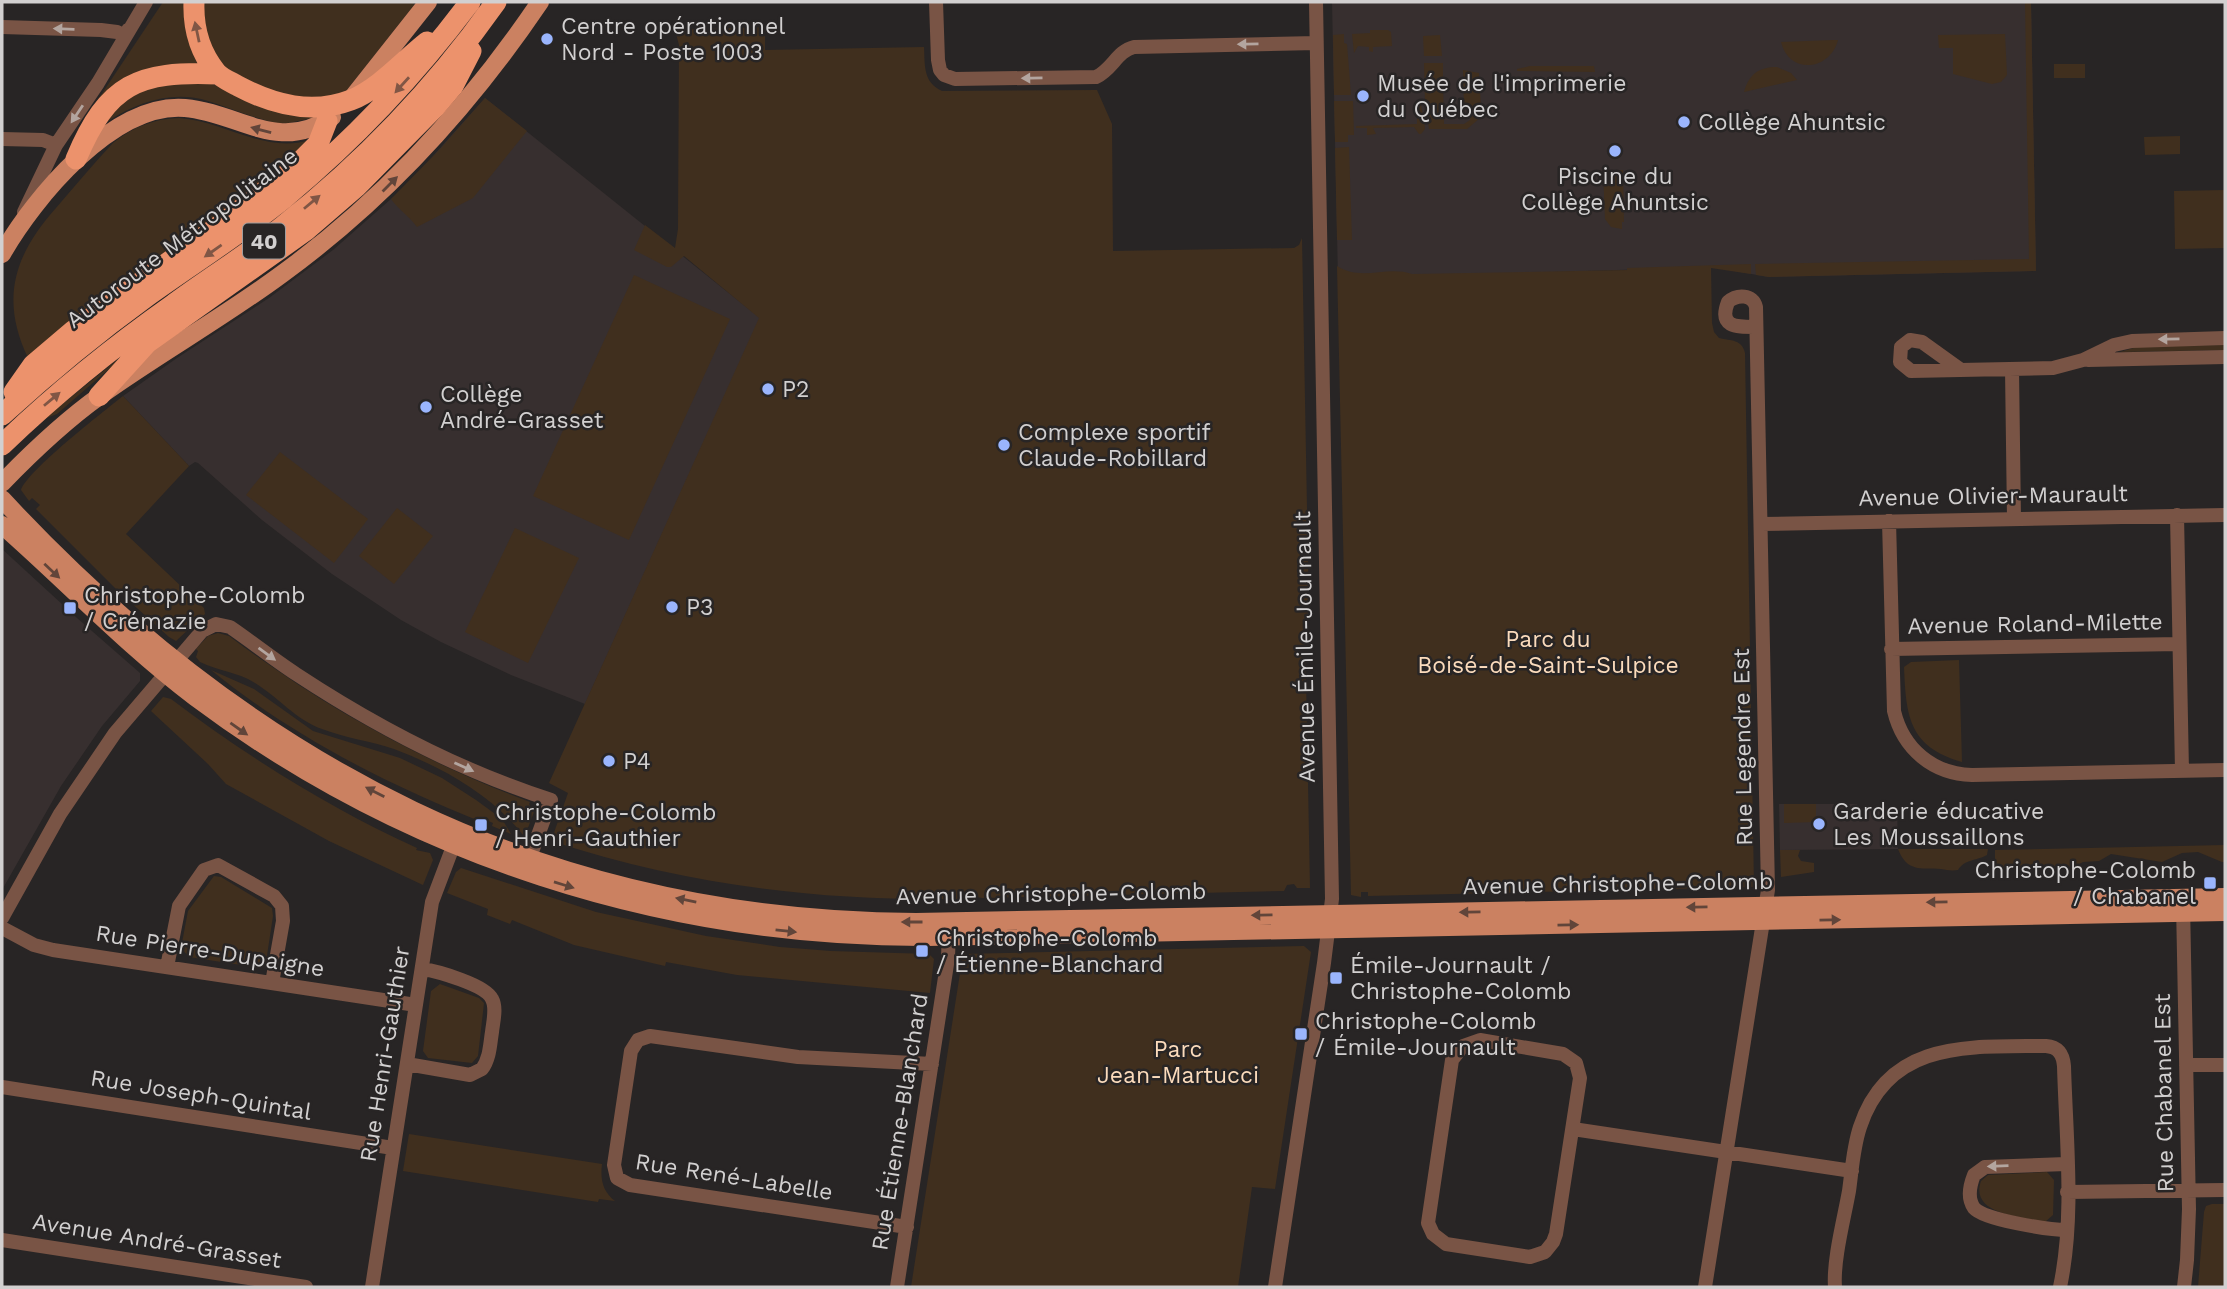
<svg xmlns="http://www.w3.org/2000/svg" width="2227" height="1289" font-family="'Work Sans',sans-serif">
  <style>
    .built { fill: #372f2f }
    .green { fill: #402f1e }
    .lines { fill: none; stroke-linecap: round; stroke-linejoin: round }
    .minor { stroke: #795445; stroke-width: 14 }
    .major { stroke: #cb8161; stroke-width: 18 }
    .highway { stroke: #ec926c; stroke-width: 21 }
    .oneway { fill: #b3a59f }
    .oneway2 { fill: #805645 }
    .oneway3 { fill: #61453a }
    .poi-dot { fill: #9ab5fd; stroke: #282525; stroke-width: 2.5 }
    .labels { text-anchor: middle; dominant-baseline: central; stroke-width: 5; stroke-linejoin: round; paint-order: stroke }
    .shield { fill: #282525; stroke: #9f9d9d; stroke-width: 2 }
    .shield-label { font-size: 21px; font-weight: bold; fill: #d2d0d0 }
    .poi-label { font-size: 23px; fill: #d2d0d0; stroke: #282525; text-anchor: start }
    .street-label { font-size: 23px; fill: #d2d0d0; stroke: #282525 }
    .park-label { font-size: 23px; fill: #fbdbbc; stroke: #282525 }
  </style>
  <rect width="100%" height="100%" fill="#282525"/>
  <path class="built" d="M1332,2H2031L2036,271L1769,277L1711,267L1338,279Z
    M485,98L760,318L585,704L511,675L441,642L401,620L332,574L262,520L198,463L195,462L189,466L123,396L177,358L269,298L333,250L408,184Z
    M2,549L63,605L62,608L67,613L69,611L140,673V681L102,726L61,786L2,890Z
    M1779,804H1857L1858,808L1897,807L1898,849L1780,850Z"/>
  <path class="green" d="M163,2H189L201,62L89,113Z
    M201,2H413L414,5L343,95L335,97H278L226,68L210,49Z
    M2025,2H2031L2036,271L1769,277L1756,275L1755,264L2029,259Z
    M765,27V50L924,47C925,66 923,82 942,91L1097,90L1112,124L1113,251L1294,248L1299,245L1302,238L1309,616L1305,625L1310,888H1297L1294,884L1287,885L1284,891L982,898L972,896L960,899C817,901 687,885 551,841L568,793L549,783L759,318L684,256L671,267H667L634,250L645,225L675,248L678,229L679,45L675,30Z
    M1370,30H1388L1391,32L1392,46L1373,47V52L1369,51V47L1358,46L1354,53L1352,34L1370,33Z
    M1344,34V43L1347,44L1351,95H1334L1333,35Z
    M2005,34L2007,75L2001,82L1992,84L1953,74V48H1939L1938,35Z
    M1440,35L1442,56H1424L1423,36Z
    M1833,40H1838C1830,71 1789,75 1781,42Z
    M1424,63H1443V78H1437L1436,85H1443L1444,124H1464L1470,120V114L1480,115V118L1467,129H1429L1425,103Z
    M2054,64H2085V78H2054Z
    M1530,66H1594L1595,72L1517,71V69Z
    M1777,67L1791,73L1797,80L1744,92C1749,74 1759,67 1777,67Z
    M1463,70L1479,73L1481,108L1464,109Z
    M205,82L310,114L313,118L288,123H277C253,118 231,108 208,101C173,90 138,102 108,121L106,114L149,85Z
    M485,98L527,131L473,198L417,227C409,216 399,210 391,199L440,149Z
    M1334,101H1353L1354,135H1348V142H1335Z
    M1417,105H1421L1423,115L1420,116V118H1424L1425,129L1421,134H1419L1414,127L1373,128L1376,134L1367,135V128H1356V126L1417,124Z
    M179,118C224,121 264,154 310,140L300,154L28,358C0,299 14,255 56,208C75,186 93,164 113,143C133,127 153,119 179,118Z
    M2180,136V154L2145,155L2144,137Z
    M1349,147L1352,240H1337L1335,148Z
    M1603,170H1623L1624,222H1622V229L1611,227L1605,219Z
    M2225,190V248L2175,249L2174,191Z
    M1751,264V274L1711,268L1712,323L1714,332L1719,338C1731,341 1742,339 1745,353L1754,887L1368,896V892H1361V897L1351,895L1337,266C1362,282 1387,265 1412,274L1627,270V268Z
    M634,275L730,319L629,540L533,496Z
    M154,330L57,414L44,419Z
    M2225,345V350L2120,352L2140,346Z
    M123,396L189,466L126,534L204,608L205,614L176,641L169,637L118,591L36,509L40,505L32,498L29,501L21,490C28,470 103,412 123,396Z
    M280,452L368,519L334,563L246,495Z
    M397,508L433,536L394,584L359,556Z
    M515,528L579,558L528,663L465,632Z
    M218,633L229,636C322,706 421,761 530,802L529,804L534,812L526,833L523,835C492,795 442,767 394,749C371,741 345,738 322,729C296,720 278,697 255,683C238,672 218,671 200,662L196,657L198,651L196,649L208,636Z
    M1959,660L1962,762C1909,747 1906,716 1904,667L1911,662Z
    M211,670L254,689L313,731L400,758L442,778L476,800L502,819L511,834L492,826L493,823L486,820L484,823C387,784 293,737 211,670Z
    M163,697L171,699C248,757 329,808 417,848L416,850L430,853L433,860L423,885L329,841L226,784L208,764L151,711Z
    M1784,804H1816V822L1784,823Z
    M2225,845V862H2222L2198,852L2182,853L2162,862L2111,854L2099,861L2083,862L2071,868L1995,870V850Z
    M1898,849H1988L1987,855C1976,861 1965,859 1958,870C1951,871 1947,870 1941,869C1920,868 1907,872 1898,849Z
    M1780,850H1800L1798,856L1801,861L1814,863V872L1781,877Z
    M461,868L596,912L706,936L780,947L831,951L929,954L934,959L930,993L737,975L666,962L665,966L574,945L512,920L510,924L487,915L488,909L447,893L456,872Z
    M214,876L221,877L272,908L273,916L266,962L264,961L260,966L254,967L189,957L181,948L188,911Z
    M1304,946L1311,952L1275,1189L1252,1187L1238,1287H911L963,954Z
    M440,984L479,998L484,1003L478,1056L472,1063L428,1058L423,1051L431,991Z
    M409,1134L602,1164C600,1180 603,1192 615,1201L599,1199L598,1202L403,1171Z
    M2047,1172L2054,1180L2053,1215L2045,1222C2023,1217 1969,1215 1981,1181L1988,1175Z
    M2212,1204H2225V1287H2198L2204,1212L2206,1206Z"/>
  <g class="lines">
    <path class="minor" d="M936,2L938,60L940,70L944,75L955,79L1096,77C1112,70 1117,51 1134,47L1316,43
      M2,27L101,30L117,32L125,36L128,30
      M2,139L43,140L56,145
      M24,212L56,145L98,83L146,2
      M2088,360L2225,357
      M2012,369L2014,519
      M1961,370L1922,342L1910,340L1901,347L1900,362L1911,371L2053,368L2083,360L2114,345L2132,341L2225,338
      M2177,515L2182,771
      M1889,521L1894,711C1903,749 1933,774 1972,775L2225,770
      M1761,524L2225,515
      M1891,649L2179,644
      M2183,904L2189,1209L2187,1260L2184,1287
      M2,918L60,814L115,733L202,631L216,624L230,627C252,642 273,659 296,674C375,726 461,771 551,800L526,868
      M2,928L34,945L53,950L416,1005
      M167,967L179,906L204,870L218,865L274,896L282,906L283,921L272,983
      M1480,1040L1563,1054L1576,1063L1580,1078L1556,1234L1553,1242L1545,1252L1530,1257L1446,1244L1433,1234L1428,1223L1452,1060L1463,1046Z
      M407,1064L470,1075L482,1069C490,1058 490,1044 492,1032C493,1022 497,1008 492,999C486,985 437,971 422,969
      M2186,1065H2225
      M2,1087L393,1148
      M1573,1129L1852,1171
      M2066,1164L1985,1167L1974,1175C1970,1185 1967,1198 1974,1208C1984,1220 2050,1230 2067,1230
      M2067,1192L2225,1190
      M907,1227L630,1185L617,1178L614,1165L631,1051L638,1040L650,1036L798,1057L932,1064
      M2,1240L306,1287
      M372,1287L432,902L457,836
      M897,1287L948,958L949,929
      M1275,1287L1324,963L1332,899L1316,2
      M1705,1287L1768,890L1756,307C1753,294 1737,294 1728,302C1718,328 1737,327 1756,327
      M1835,1287C1833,1260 1844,1219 1849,1191C1852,1170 1853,1148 1860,1127C1889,1039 1971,1047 2046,1046C2058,1047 2063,1054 2064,1066C2066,1139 2075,1216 2060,1287"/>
    <path class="major" d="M352,98L428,2
      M2,254C34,198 113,102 185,108C240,113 278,154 332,117
      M2,483C32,452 66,420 101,395C160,353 224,317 282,274C385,199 469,107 540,2
      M2,499C251,767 545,920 916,922L2225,897
      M2,525C67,582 126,645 195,697C407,856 663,938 927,937L2225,912"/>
    <path class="highway" d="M194,2C193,28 199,51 216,72C221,78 231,82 238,86C274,105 312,115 351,100C379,89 404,60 427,42
      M76,159C108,83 138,71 217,74
      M14,392L33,365L73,331L227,220L291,171L318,144L327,121
      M99,396L147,343L305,231L356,187L436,106L453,86L471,51
      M2,415C48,373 95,334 146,297C192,264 240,234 284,198C354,140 416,74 470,2
      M2,445C56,393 113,347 174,304C209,278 247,255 282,227C363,163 436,87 496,2"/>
  </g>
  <defs><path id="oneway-solid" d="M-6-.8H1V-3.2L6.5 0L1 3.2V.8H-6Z" transform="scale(1.75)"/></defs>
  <g class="oneway">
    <use href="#oneway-solid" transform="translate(64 29) rotate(-178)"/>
    <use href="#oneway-solid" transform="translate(1248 44) rotate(179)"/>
    <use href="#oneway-solid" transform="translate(1032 78) rotate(179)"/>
    <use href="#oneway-solid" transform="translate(77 114) rotate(124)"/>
    <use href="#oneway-solid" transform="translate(2169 339) rotate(179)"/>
    <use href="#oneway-solid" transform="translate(267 654) rotate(36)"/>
    <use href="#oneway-solid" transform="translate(464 767) rotate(24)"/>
    <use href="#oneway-solid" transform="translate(1998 1166) rotate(178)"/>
  </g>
  <g class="oneway2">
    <use href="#oneway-solid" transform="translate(197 32) rotate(-102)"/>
    <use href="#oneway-solid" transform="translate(402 85) rotate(132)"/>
    <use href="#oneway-solid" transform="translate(312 202) rotate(-40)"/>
    <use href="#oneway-solid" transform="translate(213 251) rotate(145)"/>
    <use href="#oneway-solid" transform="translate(52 399) rotate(-40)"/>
  </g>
  <g class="oneway3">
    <use href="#oneway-solid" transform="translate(261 130) rotate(-165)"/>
    <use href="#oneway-solid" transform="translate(390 184) rotate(-45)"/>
    <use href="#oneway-solid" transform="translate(52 571) rotate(43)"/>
    <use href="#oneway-solid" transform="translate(239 729) rotate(35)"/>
    <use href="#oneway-solid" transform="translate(375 792) rotate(-153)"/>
    <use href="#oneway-solid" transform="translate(564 885) rotate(17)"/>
    <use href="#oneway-solid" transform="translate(686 900) rotate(-169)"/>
    <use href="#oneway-solid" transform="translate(1937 902) rotate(179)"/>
    <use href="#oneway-solid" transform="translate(1697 907) rotate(179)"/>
    <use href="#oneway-solid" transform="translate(1470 912) rotate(179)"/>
    <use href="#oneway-solid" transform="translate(1262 915) rotate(179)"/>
    <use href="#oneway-solid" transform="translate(1830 920) rotate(-1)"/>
    <use href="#oneway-solid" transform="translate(912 922) rotate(180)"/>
    <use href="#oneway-solid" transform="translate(1568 925) rotate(-1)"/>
    <use href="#oneway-solid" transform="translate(786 931) rotate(6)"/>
  </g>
  <g class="poi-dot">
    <circle cx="547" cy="39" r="7"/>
    <circle cx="1363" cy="96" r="7"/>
    <circle cx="1684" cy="122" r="7"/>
    <circle cx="1615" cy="151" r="7"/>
    <circle cx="768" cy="389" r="7"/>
    <circle cx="426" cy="407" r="7"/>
    <circle cx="1004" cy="445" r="7"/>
    <circle cx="672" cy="607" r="7"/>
    <rect x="63" y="601" width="14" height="14" rx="3.5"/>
    <circle cx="609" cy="761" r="7"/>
    <circle cx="1819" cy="824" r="7"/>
    <rect x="474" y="818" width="14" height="14" rx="3.5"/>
    <rect x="2203" y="876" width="14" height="14" rx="3.5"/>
    <rect x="915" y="944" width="14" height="14" rx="3.5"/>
    <rect x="1329" y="971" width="14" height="14" rx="3.5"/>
    <rect x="1294" y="1027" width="14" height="14" rx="3.5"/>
  </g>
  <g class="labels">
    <rect class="shield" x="243" y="223.5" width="42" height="35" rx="5"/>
    <g class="shield-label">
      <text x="264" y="241">40</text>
    </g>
    <g class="poi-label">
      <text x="561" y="26">Centre opérationnel<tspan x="561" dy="26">Nord - Poste 1003</tspan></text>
      <text x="1377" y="83">Musée de l'imprimerie<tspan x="1377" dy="26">du Québec</tspan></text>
      <text x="1698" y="122">Collège Ahuntsic</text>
      <text x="1615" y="176" text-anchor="middle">Piscine du<tspan x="1615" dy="26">Collège Ahuntsic</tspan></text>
      <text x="782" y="389">P2</text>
      <text x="440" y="394">Collège<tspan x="440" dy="26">André-Grasset</tspan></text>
      <text x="1018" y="432">Complexe sportif<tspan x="1018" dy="26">Claude-Robillard</tspan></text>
      <text x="84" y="595">Christophe-Colomb<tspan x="84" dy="26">/ Crémazie</tspan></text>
      <text x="686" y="607">P3</text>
      <text x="623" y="761">P4</text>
      <text x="1833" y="811">Garderie éducative<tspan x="1833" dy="26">Les Moussaillons</tspan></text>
      <text x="495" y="812">Christophe-Colomb<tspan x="495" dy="26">/ Henri-Gauthier</tspan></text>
      <text x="2196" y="870" text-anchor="end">Christophe-Colomb<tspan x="2196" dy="26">/ Chabanel</tspan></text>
      <text x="936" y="938">Christophe-Colomb<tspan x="936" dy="26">/ Étienne-Blanchard</tspan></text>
      <text x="1350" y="965">Émile-Journault /<tspan x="1350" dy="26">Christophe-Colomb</tspan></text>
      <text x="1315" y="1021">Christophe-Colomb<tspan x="1315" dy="26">/ Émile-Journault</tspan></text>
    </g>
    <g class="street-label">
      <text transform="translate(182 238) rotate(-37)">Autoroute Métropolitaine</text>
      <text transform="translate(1993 496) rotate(-1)">Avenue Olivier-Maurault</text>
      <text transform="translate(2035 624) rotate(-1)">Avenue Roland-Milette</text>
      <text transform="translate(1305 647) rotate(-91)">Avenue Émile-Journault</text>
      <text transform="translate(1743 747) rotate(-91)">Rue Legendre Est</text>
      <text transform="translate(1618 884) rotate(-1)">Avenue Christophe-Colomb</text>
      <text transform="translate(1051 894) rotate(-1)">Avenue Christophe-Colomb</text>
      <text transform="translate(210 951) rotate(9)">Rue Pierre-Dupaigne</text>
      <text transform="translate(385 1054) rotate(-81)">Rue Henri-Gauthier</text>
      <text transform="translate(2164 1093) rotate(-91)">Rue Chabanel Est</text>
      <text transform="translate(201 1095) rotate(9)">Rue Joseph-Quintal</text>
      <text transform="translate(900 1122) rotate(-81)">Rue Étienne-Blanchard</text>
      <text transform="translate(734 1177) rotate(9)">Rue René-Labelle</text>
      <text transform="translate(157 1241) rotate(9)">Avenue André-Grasset</text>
    </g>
    <g class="park-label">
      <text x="1548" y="639">Parc du<tspan x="1548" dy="26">Boisé-de-Saint-Sulpice</tspan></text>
      <text x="1178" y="1049">Parc<tspan x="1178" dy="26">Jean-Martucci</tspan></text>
    </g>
  </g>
  <rect width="2227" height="1289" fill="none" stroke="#d2d0d0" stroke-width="7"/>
</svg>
